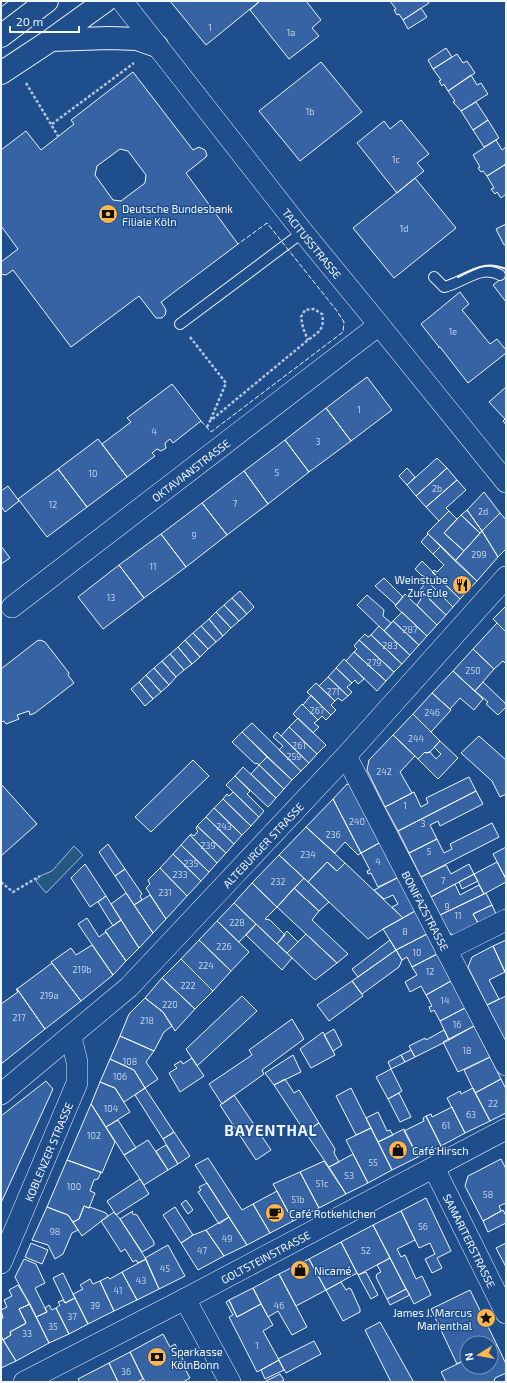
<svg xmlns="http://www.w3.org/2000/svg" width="507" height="1383" font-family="'Exo 2',sans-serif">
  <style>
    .green { fill: #245a82; stroke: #a8bbd7 }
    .building { fill: #3563a3; stroke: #f2f6ff; fill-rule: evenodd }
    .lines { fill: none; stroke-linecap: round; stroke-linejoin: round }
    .lane-casing { stroke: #f2f6ff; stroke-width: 12 }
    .street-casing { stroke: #f2f6ff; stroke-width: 22 }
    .primary-casing { stroke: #f2f6ff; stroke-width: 24 }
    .path { stroke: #b3c4dc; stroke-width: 2.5; stroke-dasharray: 3 2; stroke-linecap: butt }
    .lane { stroke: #1f4e8c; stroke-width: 10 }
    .street { stroke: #1f4e8c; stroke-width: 21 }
    .primary { stroke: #1f4e8c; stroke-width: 22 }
    .tram { stroke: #f2f6ff; stroke-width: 1 }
    .fence { stroke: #f2f6ff; stroke-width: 1; stroke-dasharray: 5 2; stroke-linecap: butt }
    .wall { stroke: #f2f6ff; stroke-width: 2 }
    .labels { text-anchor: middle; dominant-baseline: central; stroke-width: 3; stroke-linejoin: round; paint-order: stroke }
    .number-label { font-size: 9px; fill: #c3d1e8 }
    .poi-label { font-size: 11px; fill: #f2f6ff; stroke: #1f4e8c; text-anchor: start }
    .street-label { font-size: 11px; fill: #f2f6ff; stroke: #1f4e8c }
    .district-label { font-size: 15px; font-weight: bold; letter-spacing: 1px; fill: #f2f6ff; stroke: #1f4e8c }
  </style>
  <rect width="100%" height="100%" fill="#1f4e8c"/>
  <path class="green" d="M74,846L83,855L46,893L36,881L40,876L52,871Z"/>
  <path class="building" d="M170,1H260L206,45Z
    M260,1H306L321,20L312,28L319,36L289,59L250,10Z
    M390,1H428L429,3L403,20L399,14L397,15L394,10L396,9Z
    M421,8L427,17L408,29L403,20Z
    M446,48L452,57L433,69L428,60Z
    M457,54L463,63L467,61L475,73L448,91L444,84L442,86L439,81L441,80L433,69Z
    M321,62L362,112L300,161L259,111Z
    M133,72L193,150L199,147L205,150L207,155L206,157L186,173L238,244L161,302L165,308L166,311L165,315L162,318H156L139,296L71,347L13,270L6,275L1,274V262L18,249L1,226V150L26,131L41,150L74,124L71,120ZM120,149L128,151L146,175L145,183L121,201L113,200L95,175L97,166Z
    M471,75L477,85L481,83L488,94L461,111L453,102L455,101L448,91Z
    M476,102L488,120L473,130L461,111Z
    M401,120L429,154L417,163L424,171L397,193L357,143L384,121L390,129Z
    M488,120L499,138L484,147L473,130Z
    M496,140L502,150L506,147V164L487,176L483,171L481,172L478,168L480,167L473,155Z
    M506,164V194L501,198L497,192L495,194L491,189L494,188L487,176Z
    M415,178L456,228L394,278L353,228Z
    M506,224V244L504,245L496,229Z
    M506,275V302L493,285Z
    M460,292L469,304L462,310L490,344L497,339L506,350V353L468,383L440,347H438H439L421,324Z
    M367,377L392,410L351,441L326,408Z
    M172,384L201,421L173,443L170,439L165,443L166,448L161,451L157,449L152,453L155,456L127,477L102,444L131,422L127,418Z
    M506,387V425L503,421L505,419L489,402Z
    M326,408L351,441L309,472L285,440Z
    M98,439L127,477L87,507L58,469Z
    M285,440L309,472L268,504L244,471Z
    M437,458L447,468L416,496L407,485Z
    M407,468L415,477L407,485L399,476Z
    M447,468L457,480L426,507L416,496Z
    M58,469L87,507L47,537L18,499Z
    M244,471L268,504L227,535L202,503Z
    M457,480L466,490L446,508L449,511L439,521L426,507Z
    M8,486L19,501L5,512L1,506V491Z
    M484,492L500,513L482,531L467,510Z
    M202,503L227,535L186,567L161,534Z
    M467,510L482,531L480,533L461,515Z
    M449,511L457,519L444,533L464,551L455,561L427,533Z
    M500,513L506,520V549L498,557L482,531Z
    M461,515L480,533L464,551L444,533Z
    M482,531L498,557L477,581L455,561Z
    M161,534L186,567L144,598L119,565Z
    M428,534L441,546L433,554L421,542Z
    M1,546L10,558L1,564Z
    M441,546L477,581L460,599L432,572L434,570L437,572L444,565L433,554Z
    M422,561L460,599L453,607L427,581L429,579L421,575L415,569Z
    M119,565L144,598L103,629L78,597Z
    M384,578L403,597L396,605L375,586Z
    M427,581L453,607L446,615L420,590Z
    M240,591L254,607L247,614L232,598Z
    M405,594L437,625L427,636L395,606Z
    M424,594L446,615L437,625L417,605Z
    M367,595L384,610L383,616L391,623L384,631L357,605Z
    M232,598L247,614L239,621L224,605Z
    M224,605L239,621L231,628L216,612Z
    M506,606V632L493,619Z
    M216,612L231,628L223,636L209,619Z
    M402,612L427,636L419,645L393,621Z
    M209,619L223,636L216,642L201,626Z
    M393,621L419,645L410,655L384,631Z
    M497,623L506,632V664L503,661L494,669L473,649Z
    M201,626L216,642L208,649L193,633Z
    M379,626L410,655L402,664L371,635Z
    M193,633L208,649L200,657L185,640Z
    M365,634L368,637L371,635L402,664L394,672L359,640Z
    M40,640L45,642L69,673L68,675L74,683L35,713L30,715L29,711L17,715L19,719L6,724L4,721L1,722V669L37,641Z
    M185,640L200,657L192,664L178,647Z
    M359,640L394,672L386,681L354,652L357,649L354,646Z
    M178,647L192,664L184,670L170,654Z
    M473,649L494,669L475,691L453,671Z
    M354,652L386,681L377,691L346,661Z
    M170,654L184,670L176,677L162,661Z
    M344,659L364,679L358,684L355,680L352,683L336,668Z
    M162,661L176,677L169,685L154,668Z
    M154,668L169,685L161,692L146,675Z
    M336,668L352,683L347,687L352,692L348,696L328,677Z
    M453,671L483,699L474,710L460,698L450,709L432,693Z
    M146,675L161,692L153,699L139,682Z
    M328,677L348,696L342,701L338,698L335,701L319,686Z
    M139,682L153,699L145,706L131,689Z
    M483,682L505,703L506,707L498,715L486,704L488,702L475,691Z
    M316,683L335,701L331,705L336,710L331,715L307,692Z
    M432,693L451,710L431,732L413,714Z
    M311,695L331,715L326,720L322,716L318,720L303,705Z
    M302,704L318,720L314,723L319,727L313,733L293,714Z
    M413,714L440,741L430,752L426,753L425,752L418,759L393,735Z
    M298,718L326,745L317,754L289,727Z
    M252,723L301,771L292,780L242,732Z
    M289,727L317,754L309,763L281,736Z
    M242,732L267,757L259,765L257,763L256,764L254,763L232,742Z
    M277,732L309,763L301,771L279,750L283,746L273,737Z
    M393,735L415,756L400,772L412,793L385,807L367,770L369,760Z
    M479,736L506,760V794L500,797L492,781L461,753Z
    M440,741L458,758L438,779L418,759L425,752L426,753L430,752L436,759L441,754L434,747Z
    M267,757L292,780L284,789L259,765Z
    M193,760L209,776L151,832L135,817Z
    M259,765L284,789L276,798L251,774Z
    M243,767L276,798L268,807L235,776Z
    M235,776L250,791L247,794L264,811L259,817L226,785Z
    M469,777L476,791L398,831L385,807L414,792L421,807L428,803L426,798Z
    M1,784L37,824L1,856Z
    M347,784L352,785L381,842L361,853L333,799Z
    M476,791L483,804L440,826L438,821L430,825L437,839L409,853L398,831Z
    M233,792L259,817L251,826L223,799L227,794L229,796Z
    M223,799L251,826L242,835L214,808Z
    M333,799L361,853L358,855L345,842L335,853L306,827Z
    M214,808L242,835L234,844L206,817Z
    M206,817L234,844L226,853L197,826Z
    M492,823L499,837L421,877L409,853L437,839L444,853L452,849L450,844Z
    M197,826L226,853L217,863L190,835L191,834L194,836L198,831L196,829Z
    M306,827L345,863L337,871L327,862L308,882L279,855Z
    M190,835L217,863L209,872L181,845Z
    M381,842L399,877L378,887L371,873L368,874L367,871L370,870L361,853Z
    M108,844L125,869L115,876L99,852Z
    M181,845L209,872L201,881L173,854Z
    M506,847V879L493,854Z
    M173,854L201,881L187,896L160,868Z
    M279,855L304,878L277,907L252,883Z
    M327,862L337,871L345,863L403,918L383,929L368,939L308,882Z
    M497,862L506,879V882L484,894L474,874Z
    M85,864L106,896L90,907L71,878Z
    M469,864L474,874L431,897L421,877L446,865L451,874Z
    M160,868L187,896L166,919L146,888L150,884L148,880Z
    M125,869L142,894L140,896L142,900L134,905L115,876Z
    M474,874L478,881L462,889L459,882Z
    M399,877L415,911L403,918L392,907L398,904L393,895L384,899L374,890Z
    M304,878L329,902L319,911L294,888Z
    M252,883L277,907L265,919L270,920L285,935L277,944L234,903Z
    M455,884L460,895L479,885L484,894L440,915L431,897Z
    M294,888L319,911L312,920L348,954L337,963L277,907Z
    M126,893L153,933L139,948L111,904Z
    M486,893L492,905L473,914L478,923L454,935L449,933L440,915Z
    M150,895L166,919L153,933L134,905Z
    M106,896L121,920L113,926L98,902Z
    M234,903L256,924L239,942L217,921Z
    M492,905L496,914L478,923L473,914Z
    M415,911L427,934L396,950L383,929Z
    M87,918L99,937L106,932L126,961L113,975L78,924Z
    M121,920L139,948L126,961L105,931Z
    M217,921L249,952L231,971L199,940Z
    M256,924L292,958L282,970L246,935Z
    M287,931L298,942L287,953L277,944Z
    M306,934L337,963L315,980L287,953Z
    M427,934L437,954L412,967L407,957L402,960L396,950Z
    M199,940L231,971L213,991L181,959Z
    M390,940L396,950L358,977L352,969Z
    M506,940V974L493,946Z
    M92,945L113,975L81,1001L51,962L71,948L76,955Z
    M493,946L505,972L489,980L499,999L487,1005L468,967L472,957Z
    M396,950L402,960L399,967L362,994L352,981Z
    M437,954L451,981L426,995L421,986L410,992L405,982L417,975L412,967Z
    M181,959L213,991L195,1009L162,978Z
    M52,963L81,1001L45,1029L17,989Z
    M162,978L195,1009L175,1031L163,1012L145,998Z
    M352,981L363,996L329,1021L317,1005Z
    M451,981L465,1008L440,1021L434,1010L431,1012L429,1007L432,1006L426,995Z
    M16,989H17L45,1029L1,1064V1004L18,992Z
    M242,996L257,1011L197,1066L186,1049Z
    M506,996V1039L505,1040L487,1005Z
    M145,998L163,1012L172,1026L164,1032L154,1051L120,1036L129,1014Z
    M465,1008L474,1026L449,1040L440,1021Z
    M292,1019L304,1039L262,1070L264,1074L222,1104L209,1084L252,1055L249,1050Z
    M474,1026L490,1057L458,1072L443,1042Z
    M334,1029L342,1045L333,1051L324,1035Z
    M444,1030L449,1040L415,1057L409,1046L425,1038L426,1040Z
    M323,1032L335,1055L311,1068L300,1049Z
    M120,1036L154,1051L146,1062L158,1079L145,1088L134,1070L110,1059Z
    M411,1050L415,1057L405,1062L401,1055Z
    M293,1055L301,1072L274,1085L265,1073Z
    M401,1055L405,1062L391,1069L388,1062Z
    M490,1057L501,1079L475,1093L464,1070Z
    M192,1058L204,1076L180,1092L169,1073L177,1068L174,1065L181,1061L183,1064Z
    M110,1059L134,1070L145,1088L124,1102L115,1088L100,1082Z
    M391,1069L402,1091L388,1099L376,1077Z
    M285,1079L294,1093L299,1090L319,1123L305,1132L274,1085Z
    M501,1079L506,1089V1113L490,1121L475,1093Z
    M46,1081L53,1089L1,1203V1116Z
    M100,1082L115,1088L130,1112L106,1127L91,1104Z
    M145,1088L174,1132L163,1139L135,1095Z
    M351,1088L371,1128L356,1135L336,1096Z
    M473,1088L490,1121L465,1133L447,1098L460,1091L461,1094Z
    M399,1093L411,1117L400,1122L388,1099Z
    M234,1095L271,1150L256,1160L220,1105Z
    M91,1104L115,1142L102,1173L67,1160Z
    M452,1107L465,1133L441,1146L426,1116L431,1114L432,1117Z
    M378,1112L387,1131L390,1130L393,1135L378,1142L366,1118Z
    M426,1116L441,1146L418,1157L404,1131L424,1121L423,1118Z
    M118,1120L136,1148L124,1155L106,1127Z
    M319,1123L335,1149L334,1153L339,1162L329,1167L305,1132Z
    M371,1128L392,1170L368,1183L346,1140Z
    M404,1129L418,1157L392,1170L378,1142Z
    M174,1132L190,1156L178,1164L163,1139Z
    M148,1140L168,1170L144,1185L124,1155Z
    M166,1145L178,1164L168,1170L156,1151Z
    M353,1154L368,1183L346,1194L329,1167Z
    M208,1158L242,1210L253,1204L270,1233L247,1245L195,1165Z
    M501,1159L506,1169V1203L499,1206L501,1211L483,1221L465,1186L468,1176Z
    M67,1160L101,1172L98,1179L94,1180L90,1191L95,1193L89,1208L84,1206L79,1219L73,1222L68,1215L47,1207Z
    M324,1161L346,1194L319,1208L300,1172Z
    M300,1172L319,1208L293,1221L273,1184Z
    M140,1179L149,1194L116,1215L107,1201Z
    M207,1183L229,1217L219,1224L198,1192L201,1190L199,1187Z
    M277,1191L293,1221L270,1233L253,1204Z
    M426,1198L451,1251L437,1258L442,1268L432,1273L425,1259L435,1254L430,1243L419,1248L401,1211Z
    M186,1200L193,1210L188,1214L181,1204Z
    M84,1206L89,1208L90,1207L106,1213L108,1216L82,1236L73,1222L79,1219Z
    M47,1207L68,1215L78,1230L72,1233L63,1254L55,1259L48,1245L32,1240Z
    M175,1207L193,1235L181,1243L163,1215Z
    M503,1210L506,1216V1223L488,1232L483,1221Z
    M133,1211L132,1213L134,1215L135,1214L137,1215L154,1242V1245L142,1252L120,1219Z
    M401,1211L415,1240L397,1249L401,1257L405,1255L416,1279L422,1276L431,1295L414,1304L373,1225Z
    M114,1212L120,1219L146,1259L138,1263L136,1260L133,1262L125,1249L121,1252L101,1221Z
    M229,1217L247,1245L224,1256L206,1230Z
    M373,1225L390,1258L358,1275L341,1242Z
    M206,1230L224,1256L198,1270L181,1243L193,1235Z
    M341,1242L357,1273L326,1290L309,1259Z
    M31,1243L48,1250L42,1264L25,1257Z
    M506,1243V1267L496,1248Z
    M168,1245L185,1276L159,1289L145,1258Z
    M390,1258L406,1289L387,1299L376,1277L377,1274L381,1272L377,1265Z
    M24,1259L36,1264L45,1283L35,1288L47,1312L36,1317L15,1277Z
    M146,1259L159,1289L137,1300L122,1272Z
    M309,1259L326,1290L296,1306L279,1274Z
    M122,1272L137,1300L114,1311L100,1281L108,1277L110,1279Z
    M366,1272L378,1295L371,1299L358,1275Z
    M63,1273L75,1298L65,1303L53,1278Z
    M279,1274L307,1327L292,1335L278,1311L268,1317L253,1288Z
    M90,1279L93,1284L100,1281L114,1311L88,1324L73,1294L83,1289L80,1285Z
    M341,1282L346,1290L349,1288L351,1289L360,1309V1312L343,1321L326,1290Z
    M18,1285L30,1304L19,1309L26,1323L10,1332L11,1335L3,1340L1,1336V1319L3,1318L1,1310L7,1307L4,1300L12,1296L9,1290Z
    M253,1288L261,1304L237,1317L229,1300Z
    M406,1289L410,1295L390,1305L387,1299Z
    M470,1290L497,1345L491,1347V1343H467V1359L457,1364L431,1309Z
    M75,1298L88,1324L69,1334L56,1308L60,1305L58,1302L63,1300L65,1303Z
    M229,1300L237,1317L261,1304L273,1325L263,1331L279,1360L257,1372L229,1317L233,1315L226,1302Z
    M30,1304L49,1343L16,1361L3,1340L11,1335L10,1332L25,1324L26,1323L19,1309Z
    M49,1305L52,1310L56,1308L69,1334L49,1343L36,1317L47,1312L45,1308Z
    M380,1322L413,1381L411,1382H391L365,1330Z
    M163,1334L170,1347L175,1344L184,1362L182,1363L190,1378L183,1382H145L130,1352Z
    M1,1336L16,1361L1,1368Z
    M314,1341L321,1354L286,1373L278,1359Z
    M497,1345L506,1364V1373L495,1378L494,1382H446L441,1372L467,1359V1367H491V1347Z
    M130,1352L143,1379L137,1382H118L109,1363Z
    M279,1360L284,1370L265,1379L261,1370Z
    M109,1363L118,1382H80L78,1379Z
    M280,1374L284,1380L280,1382H264Z"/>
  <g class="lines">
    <defs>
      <path id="lane" d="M434,277L444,287C459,284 476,269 491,272C494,272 498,274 500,275
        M180,324L303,232"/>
      <g id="street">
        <path id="s1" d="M122,1L303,232L371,315L506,482"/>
        <path id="s2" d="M12,607L379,325"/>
        <path id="s3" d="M346,756L506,1065"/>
        <path d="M446,950L506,920"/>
        <path id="s4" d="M1,1094L129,987L346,756L506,577"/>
        <path id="s5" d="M434,1168L506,1313"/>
        <path id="s6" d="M1,1263L77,1083V1062L71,1037"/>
        <path d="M185,1299L230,1382"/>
        <path id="s7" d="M24,1382L185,1299L506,1129"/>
      </g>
      <path id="primary" d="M1,36L47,1
        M51,40L109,38L137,39L157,46
        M1,73L51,40L105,1"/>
    </defs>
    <use href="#lane" class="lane-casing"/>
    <use href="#street" class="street-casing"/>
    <use href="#primary" class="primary-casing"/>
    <path class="path" d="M26,83L58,136
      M52,124L134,63
      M190,337L226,383L210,421
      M207,427L210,421L308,340C319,332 325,329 322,314L314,309L305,310L301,317L303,328L308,340
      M1,882L13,892L40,876"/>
    <use href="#lane" class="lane"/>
    <use href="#street" class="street"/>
    <use href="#primary" class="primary"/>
    <path class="tram" d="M1,7L9,1"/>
    <path class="fence" d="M201,421L211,432L343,332L344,322L337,311L267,223L238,244"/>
    <path class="wall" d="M458,277C476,268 486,261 506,269"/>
  </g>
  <defs>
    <symbol id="bank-disc" viewBox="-11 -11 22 22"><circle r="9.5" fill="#ffb74d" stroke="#1f4e8c"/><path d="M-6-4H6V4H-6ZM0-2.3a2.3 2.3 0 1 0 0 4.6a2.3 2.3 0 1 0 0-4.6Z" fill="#111"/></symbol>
    <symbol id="restaurant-disc" viewBox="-11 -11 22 22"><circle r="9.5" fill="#ffb74d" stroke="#1f4e8c"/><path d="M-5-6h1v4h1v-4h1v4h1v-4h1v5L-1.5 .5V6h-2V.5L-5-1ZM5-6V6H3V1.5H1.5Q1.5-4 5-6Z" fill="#111"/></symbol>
    <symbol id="shop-disc" viewBox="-11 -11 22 22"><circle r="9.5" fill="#ffb74d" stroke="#1f4e8c"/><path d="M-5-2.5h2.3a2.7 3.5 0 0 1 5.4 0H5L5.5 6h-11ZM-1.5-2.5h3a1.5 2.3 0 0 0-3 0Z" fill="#111"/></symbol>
    <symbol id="cafe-disc" viewBox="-11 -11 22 22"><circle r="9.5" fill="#ffb74d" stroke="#1f4e8c"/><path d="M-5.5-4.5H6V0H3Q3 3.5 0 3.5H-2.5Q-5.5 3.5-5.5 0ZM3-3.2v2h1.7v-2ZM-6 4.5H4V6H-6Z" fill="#111"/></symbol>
    <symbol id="sight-disc" viewBox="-11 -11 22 22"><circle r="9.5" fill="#ffb74d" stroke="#1f4e8c"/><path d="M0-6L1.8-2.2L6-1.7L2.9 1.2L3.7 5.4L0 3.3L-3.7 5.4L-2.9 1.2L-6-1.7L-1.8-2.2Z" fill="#111"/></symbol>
  </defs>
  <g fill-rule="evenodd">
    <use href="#bank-disc" x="97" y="203" width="22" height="22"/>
    <use href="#restaurant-disc" x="451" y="574" width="22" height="22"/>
    <use href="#shop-disc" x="387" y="1139" width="22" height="22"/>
    <use href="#cafe-disc" x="264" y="1202" width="22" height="22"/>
    <use href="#shop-disc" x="289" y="1259" width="22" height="22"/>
    <use href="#sight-disc" x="475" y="1307" width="22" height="22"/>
    <use href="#bank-disc" x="146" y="1346" width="22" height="22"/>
  </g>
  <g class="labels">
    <g class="number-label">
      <text x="210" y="27">1</text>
      <text x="291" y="32">1a</text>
      <text x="310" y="111">1b</text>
      <text x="396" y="159">1c</text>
      <text x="404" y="228">1d</text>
      <text x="453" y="331">1e</text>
      <text x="359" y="409">1</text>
      <text x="154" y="431">4</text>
      <text x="318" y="441">3</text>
      <text x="277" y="472">5</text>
      <text x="93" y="473">10</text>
      <text x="437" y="488">2b</text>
      <text x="235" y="503">7</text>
      <text x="53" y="504">12</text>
      <text x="483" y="511">2d</text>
      <text x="194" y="535">9</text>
      <text x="479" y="554">299</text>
      <text x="153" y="566">11</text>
      <text x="111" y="597">13</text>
      <text x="410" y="629">287</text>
      <text x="390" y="645">283</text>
      <text x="374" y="662">279</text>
      <text x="473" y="670">250</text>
      <text x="333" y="691">271</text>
      <text x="317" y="710">267</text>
      <text x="432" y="712">246</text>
      <text x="416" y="738">244</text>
      <text x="299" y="745">261</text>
      <text x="294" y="756">259</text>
      <text x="384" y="771">242</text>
      <text x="405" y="805">1</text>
      <text x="357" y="821">240</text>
      <text x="423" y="823">3</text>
      <text x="224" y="826">243</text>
      <text x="333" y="834">236</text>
      <text x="208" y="845">239</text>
      <text x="429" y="851">5</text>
      <text x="308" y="854">234</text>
      <text x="378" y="861">4</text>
      <text x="191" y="863">235</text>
      <text x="180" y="874">233</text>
      <text x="443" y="880">7</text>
      <text x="278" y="881">232</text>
      <text x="165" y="892">231</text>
      <text x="447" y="906">9</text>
      <text x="458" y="915">11</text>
      <text x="237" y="922">228</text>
      <text x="405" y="931">8</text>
      <text x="224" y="946">226</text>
      <text x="417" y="952">10</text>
      <text x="206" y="965">224</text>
      <text x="82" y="969">219b</text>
      <text x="430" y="971">12</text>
      <text x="188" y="985">222</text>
      <text x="49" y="995">219a</text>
      <text x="445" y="1000">14</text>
      <text x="170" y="1004">220</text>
      <text x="19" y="1017">217</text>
      <text x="147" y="1020">218</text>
      <text x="457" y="1024">16</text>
      <text x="467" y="1050">18</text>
      <text x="130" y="1061">108</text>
      <text x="120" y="1076">106</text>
      <text x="493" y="1103">22</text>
      <text x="111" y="1108">104</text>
      <text x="471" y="1114">63</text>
      <text x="446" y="1125">61</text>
      <text x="94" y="1135">102</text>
      <text x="373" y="1162">55</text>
      <text x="349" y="1175">53</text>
      <text x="322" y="1183">51c</text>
      <text x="74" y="1186">100</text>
      <text x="488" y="1194">58</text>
      <text x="298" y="1199">51b</text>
      <text x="423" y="1226">56</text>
      <text x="55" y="1231">98</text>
      <text x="227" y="1238">49</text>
      <text x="202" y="1250">47</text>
      <text x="366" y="1250">52</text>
      <text x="165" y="1268">45</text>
      <text x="141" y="1280">43</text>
      <text x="118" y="1290">41</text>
      <text x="95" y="1305">39</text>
      <text x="279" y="1305">46</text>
      <text x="72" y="1316">37</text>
      <text x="53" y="1326">35</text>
      <text x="27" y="1333">33</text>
      <text x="257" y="1345">1</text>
      <text x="126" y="1371">36</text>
    </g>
    <g class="poi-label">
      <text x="122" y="208">Deutsche Bundesbank<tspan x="122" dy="13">Filiale Köln</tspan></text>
      <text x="448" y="579" text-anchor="end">Weinstube<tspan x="448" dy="13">Zur Eule</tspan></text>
      <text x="412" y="1150">Café Hirsch</text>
      <text x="289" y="1213">Café Rotkehlchen</text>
      <text x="314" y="1270">Nicamé</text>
      <text x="472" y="1312" text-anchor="end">James J. Marcus<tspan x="472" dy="13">Marienthal</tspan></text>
      <text x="171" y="1351">Sparkasse<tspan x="171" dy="13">KölnBonn</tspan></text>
    </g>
    <g class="street-label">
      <text stroke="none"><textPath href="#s1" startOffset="308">TACITUSSTRASSE</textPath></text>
      <text stroke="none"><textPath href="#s2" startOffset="225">OKTAVIANSTRASSE</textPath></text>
      <text stroke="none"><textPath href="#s4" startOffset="362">ALTEBURGER STRASSE</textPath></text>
      <text stroke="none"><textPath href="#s3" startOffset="174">BONIFAZSTRASSE</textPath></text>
      <text stroke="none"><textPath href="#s6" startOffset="121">KOBLENZER STRASSE</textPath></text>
      <text stroke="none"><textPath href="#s5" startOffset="81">SAMARITERSTRASSE</textPath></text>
      <text stroke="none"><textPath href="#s7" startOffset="272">GOLTSTEINSTRASSE</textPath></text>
    </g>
    <g class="district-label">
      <text x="271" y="1130">BAYENTHAL</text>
    </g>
  </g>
  <rect width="507" height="1383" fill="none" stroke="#f2f6ff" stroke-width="4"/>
  <g transform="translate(479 1355) rotate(259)"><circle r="19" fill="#1f4e8c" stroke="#7391ba"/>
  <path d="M0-3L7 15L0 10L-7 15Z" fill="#ffb74d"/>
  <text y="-6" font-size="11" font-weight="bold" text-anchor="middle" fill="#f2f6ff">N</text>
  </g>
  <path d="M10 26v6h69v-6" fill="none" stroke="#f2f6ff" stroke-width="2"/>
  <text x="16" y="26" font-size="12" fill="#f2f6ff" stroke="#1f4e8c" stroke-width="3" paint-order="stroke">20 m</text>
</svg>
